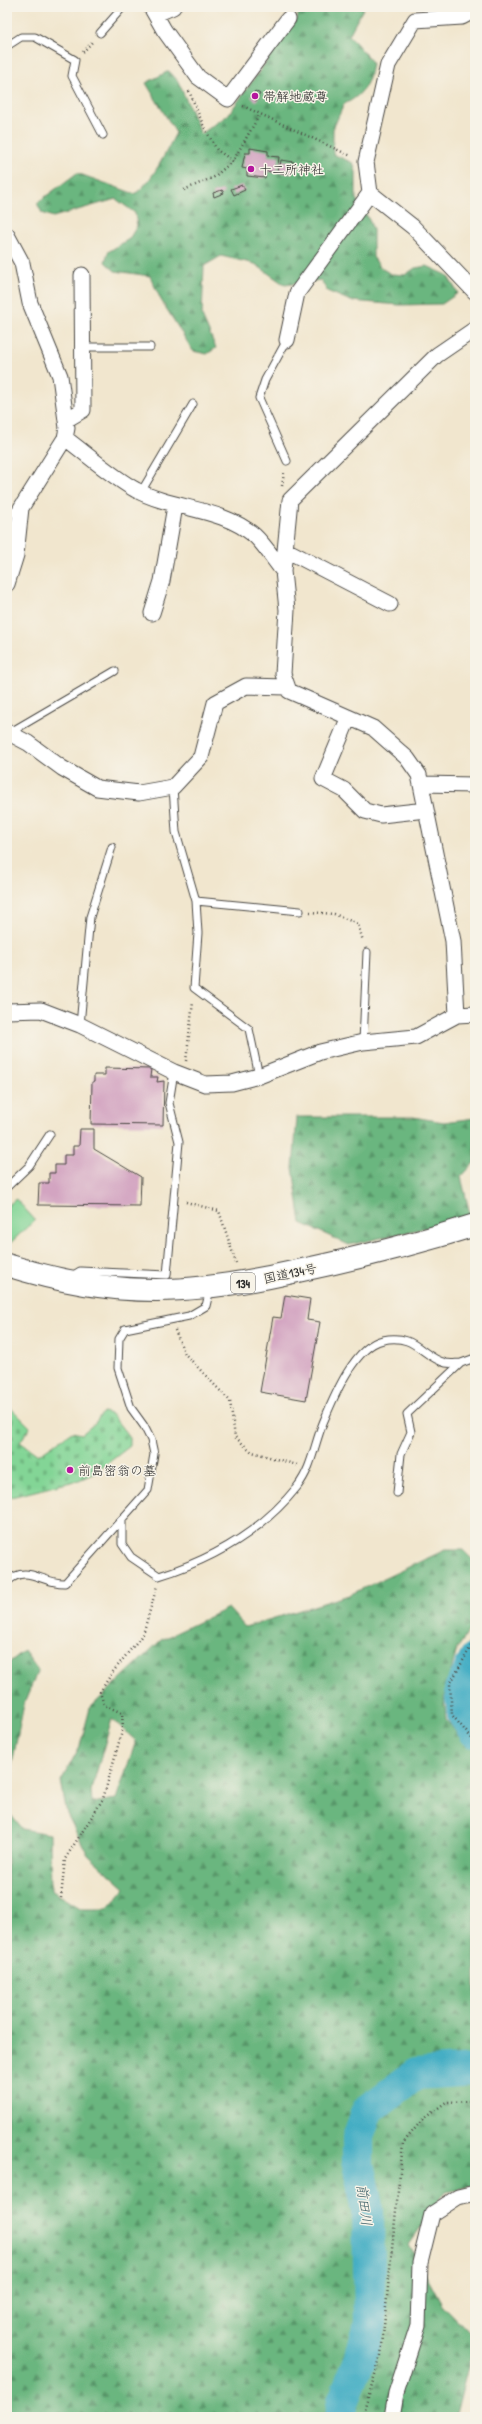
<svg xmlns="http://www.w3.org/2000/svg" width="482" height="2424" font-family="'Patrick Hand','Klee One',sans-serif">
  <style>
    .forest { fill: url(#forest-firs); stroke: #4a7055; fill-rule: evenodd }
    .cemetery { fill: url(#cemetery-stones); stroke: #578060 }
    .park { fill: #83d596; stroke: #578060 }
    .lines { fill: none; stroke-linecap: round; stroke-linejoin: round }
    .river { stroke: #45aec4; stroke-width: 32 }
    .building { fill: #d3a4c1 }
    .service-casing { stroke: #494743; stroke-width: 9 }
    .minor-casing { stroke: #494743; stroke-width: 17 }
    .trunk-casing { stroke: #494743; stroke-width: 24 }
    .path { stroke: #494743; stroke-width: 2.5; stroke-dasharray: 1 3; stroke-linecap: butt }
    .service { stroke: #fff; stroke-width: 7 }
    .minor { stroke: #fff; stroke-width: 15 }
    .trunk { stroke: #fff; stroke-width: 22 }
    .poi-dot { fill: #b5179e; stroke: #f7f3e8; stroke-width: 1.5 }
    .labels { text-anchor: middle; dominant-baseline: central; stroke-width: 3; stroke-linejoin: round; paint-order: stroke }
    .shield { fill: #f7f3e8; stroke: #686764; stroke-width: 1 }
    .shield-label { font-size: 12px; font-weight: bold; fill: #2b2b2b }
    .poi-label { font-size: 13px; fill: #2b2b2b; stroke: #f7f3e8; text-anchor: start }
    .street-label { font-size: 13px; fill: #2b2b2b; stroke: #f7f3e8 }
    .water-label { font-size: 14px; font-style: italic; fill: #345961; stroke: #f7f3e8 }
  </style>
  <defs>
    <pattern id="forest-firs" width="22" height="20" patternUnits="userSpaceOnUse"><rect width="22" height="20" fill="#6ab67f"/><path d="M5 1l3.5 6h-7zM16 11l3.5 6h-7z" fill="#579468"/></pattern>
    <pattern id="cemetery-stones" width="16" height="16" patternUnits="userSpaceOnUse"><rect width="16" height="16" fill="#83d596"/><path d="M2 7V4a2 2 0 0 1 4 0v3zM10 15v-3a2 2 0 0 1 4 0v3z" fill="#71b781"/></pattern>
  </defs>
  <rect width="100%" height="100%" fill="#f7f3e8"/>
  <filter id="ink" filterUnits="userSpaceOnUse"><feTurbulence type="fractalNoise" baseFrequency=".025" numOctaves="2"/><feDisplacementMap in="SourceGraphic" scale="8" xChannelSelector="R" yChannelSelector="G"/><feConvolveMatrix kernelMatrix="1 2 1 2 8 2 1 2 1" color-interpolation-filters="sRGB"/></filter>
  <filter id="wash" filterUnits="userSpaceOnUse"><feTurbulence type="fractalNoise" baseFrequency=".012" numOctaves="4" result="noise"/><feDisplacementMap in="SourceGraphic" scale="16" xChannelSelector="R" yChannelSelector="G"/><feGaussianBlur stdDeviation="0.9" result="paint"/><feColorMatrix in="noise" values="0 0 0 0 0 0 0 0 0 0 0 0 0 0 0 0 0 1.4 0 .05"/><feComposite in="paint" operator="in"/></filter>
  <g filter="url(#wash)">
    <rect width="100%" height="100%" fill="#f1e6ce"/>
    <path class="forest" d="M300,7H364L349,35L372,62C370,82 363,96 344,104L333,129V154L353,163L356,172V199L369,219L373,230V257L381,268L391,274L405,275L415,268L427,266L447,275L458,293L442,304L400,305L351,301L327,291L321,280L285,285L255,264L221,256L204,266L202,316L216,348L207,354L193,351L161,300L150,276L115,271L105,262L108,252L129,239L137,226L135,213L116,199L53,217L42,213L37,203L77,173L135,194C154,180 165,153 176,133L146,83L169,71L178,81L201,134L228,115L297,19Z
      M297,1117H413L444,1122L475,1118V1162L461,1177L471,1218L349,1245L301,1223L293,1168Z
      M445,1550H463L475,1562V1622L457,1649L444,1696L446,1719L456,1732H475V2186L446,2191L409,2244L442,2305L475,2339L456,2414L458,2417H7V1810L22,1829L50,1834L51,1890L82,1909H107L125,1888L88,1855L67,1814L61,1781L80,1746L90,1708L161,1640L228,1608L245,1627L349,1595ZM112,1719L136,1741L116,1799L92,1803L91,1791Z
      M24,1651L38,1670L24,1704L7,1789V1664Z"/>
    <path class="cemetery" d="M7,1404L30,1427L20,1442L38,1455L72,1432L82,1434L95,1423L103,1412L111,1414L130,1438V1446L95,1473L79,1480L7,1498Z"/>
    <path class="park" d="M16,1199L35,1220L7,1246V1206Z"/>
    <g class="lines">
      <path class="river" d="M475,1658L460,1689L463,1714L475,1732
        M340,2417L343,2401L360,2360L370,2323L368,2210L358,2164V2136L367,2111L416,2074L475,2070"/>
    </g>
    <g id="blocks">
      <path class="building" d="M255,91L260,94L256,101L251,97Z
        M250,148L268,151V156L279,157L277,173L266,171L265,178L247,176V169L242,168L245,153H250Z
        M281,160L294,162L292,174L279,172Z
        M242,185L245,190L234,195L231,189Z
        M222,190L224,193L214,197L213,193Z
        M105,1068L151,1069L150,1077H158L157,1082L164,1081L163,1125L91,1124L92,1082H94V1075H105Z
        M80,1129H94V1149L141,1177L140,1206L38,1205L39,1183H49V1173H55V1165H64V1155H73V1146H79Z
        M285,1295L310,1299L307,1320L320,1322L306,1400L260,1392L273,1317L281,1318Z"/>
    </g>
  </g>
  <g filter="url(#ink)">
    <use href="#blocks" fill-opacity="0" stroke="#494743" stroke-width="1"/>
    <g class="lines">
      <defs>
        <path id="service" d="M100,33L123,7
          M7,46L21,37H35L75,60L72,76L103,135
          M83,347H150
          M287,461L259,398L265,380L287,340
          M141,492L193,404
          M7,515L21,508
          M9,733L115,671
          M173,787L176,832L196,901L198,933L194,988L249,1029L259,1076
          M196,901L300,911
          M80,1025L90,917L112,847
          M363,1042L367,952
          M7,1187L29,1166L50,1134
          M72,1276L80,1271L167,1275L179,1142L169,1103L174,1072
          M210,1289L206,1306L189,1316L125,1329L119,1339L118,1368L131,1408L144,1426L151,1440L154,1454L148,1490L122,1519V1544L131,1557L159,1576C213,1559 261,1532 297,1487C312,1468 314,1445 323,1423C333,1399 354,1346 383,1340C416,1333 421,1357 446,1363C451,1364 456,1363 461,1363
          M397,1493L401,1454L411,1432L407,1414L461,1363L475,1358
          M7,1582C27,1563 42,1584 65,1583L122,1519"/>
        <path id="minor" d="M151,7L164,30L198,77L228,99L288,19
          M475,10L462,17L415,20L388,65L366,162L370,193L413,227L475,292
          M156,14L173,7
          M7,235L22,263L30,303L60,376L67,428L65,438L21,508L16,555L7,584
          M287,340L297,293L370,193
          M66,420L83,410L82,275
          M65,438C88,455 111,476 136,490C174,510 220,507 254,535C265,545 274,560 283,571
          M286,550L390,604
          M152,613L162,581L175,506
          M348,719L323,779L344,790L365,811L381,815L426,810
          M7,732L28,743L62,768L97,788L139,793L173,787L201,757L215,703L246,686L286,687
          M421,784L475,785
          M7,1011L41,1010L80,1025L174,1072L205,1084L232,1083L259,1076L320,1052L363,1042L416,1037L457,1015L475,1014
          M457,1015L453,941L419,775L407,758L373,728L289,691L283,674L287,610L283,571L290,500L437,355L475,329
          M392,2417L396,2393L418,2325L420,2263L432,2214L458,2197L475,2193"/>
        <path id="trunk" d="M7,1265C54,1280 106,1290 156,1290C202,1290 248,1282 293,1272C355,1259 415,1244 475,1225"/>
      </defs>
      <use href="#service" class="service-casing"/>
      <use href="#minor" class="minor-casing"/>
      <use href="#trunk" class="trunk-casing"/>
      <path class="path" d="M83,52L93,41
        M189,91L204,127L217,150L233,161
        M243,106L351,156
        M184,190L214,177L233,161L260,114
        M282,486L284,473
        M310,912L334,914L358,924L363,941
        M186,1061L193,1002
        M186,1202L219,1211L236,1263
        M175,1330L185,1354L230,1401L235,1437L252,1452L297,1465
        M475,1639L450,1684L452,1715L475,1742
        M61,1898L65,1859L103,1799L123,1728L122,1713L104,1705L100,1692L112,1673L143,1634L157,1586
        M362,2417L381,2355L403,2143L422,2120L446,2102L475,2101"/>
      <use href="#service" class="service"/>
      <use href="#minor" class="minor"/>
      <use href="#trunk" class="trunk"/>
    </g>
  </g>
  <g class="poi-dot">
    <circle cx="255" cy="96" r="4"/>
    <circle cx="251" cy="169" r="4"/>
    <circle cx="70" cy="1470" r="4"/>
  </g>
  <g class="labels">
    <rect class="shield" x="231" y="1273" width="24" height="20" rx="3"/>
    <g class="shield-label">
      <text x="243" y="1283">134</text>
    </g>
    <g class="poi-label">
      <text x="263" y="96">帯解地蔵尊</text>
      <text x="259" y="169">十二所神社</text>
      <text x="78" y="1470">前島密翁の墓</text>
    </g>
    <g class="street-label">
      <text transform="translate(290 1273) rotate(-12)">国道134号</text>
    </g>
    <g class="water-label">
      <text transform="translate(365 2205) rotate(83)">前田川</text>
    </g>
  </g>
  <rect width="482" height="2424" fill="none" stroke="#f7f3e8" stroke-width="24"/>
</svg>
